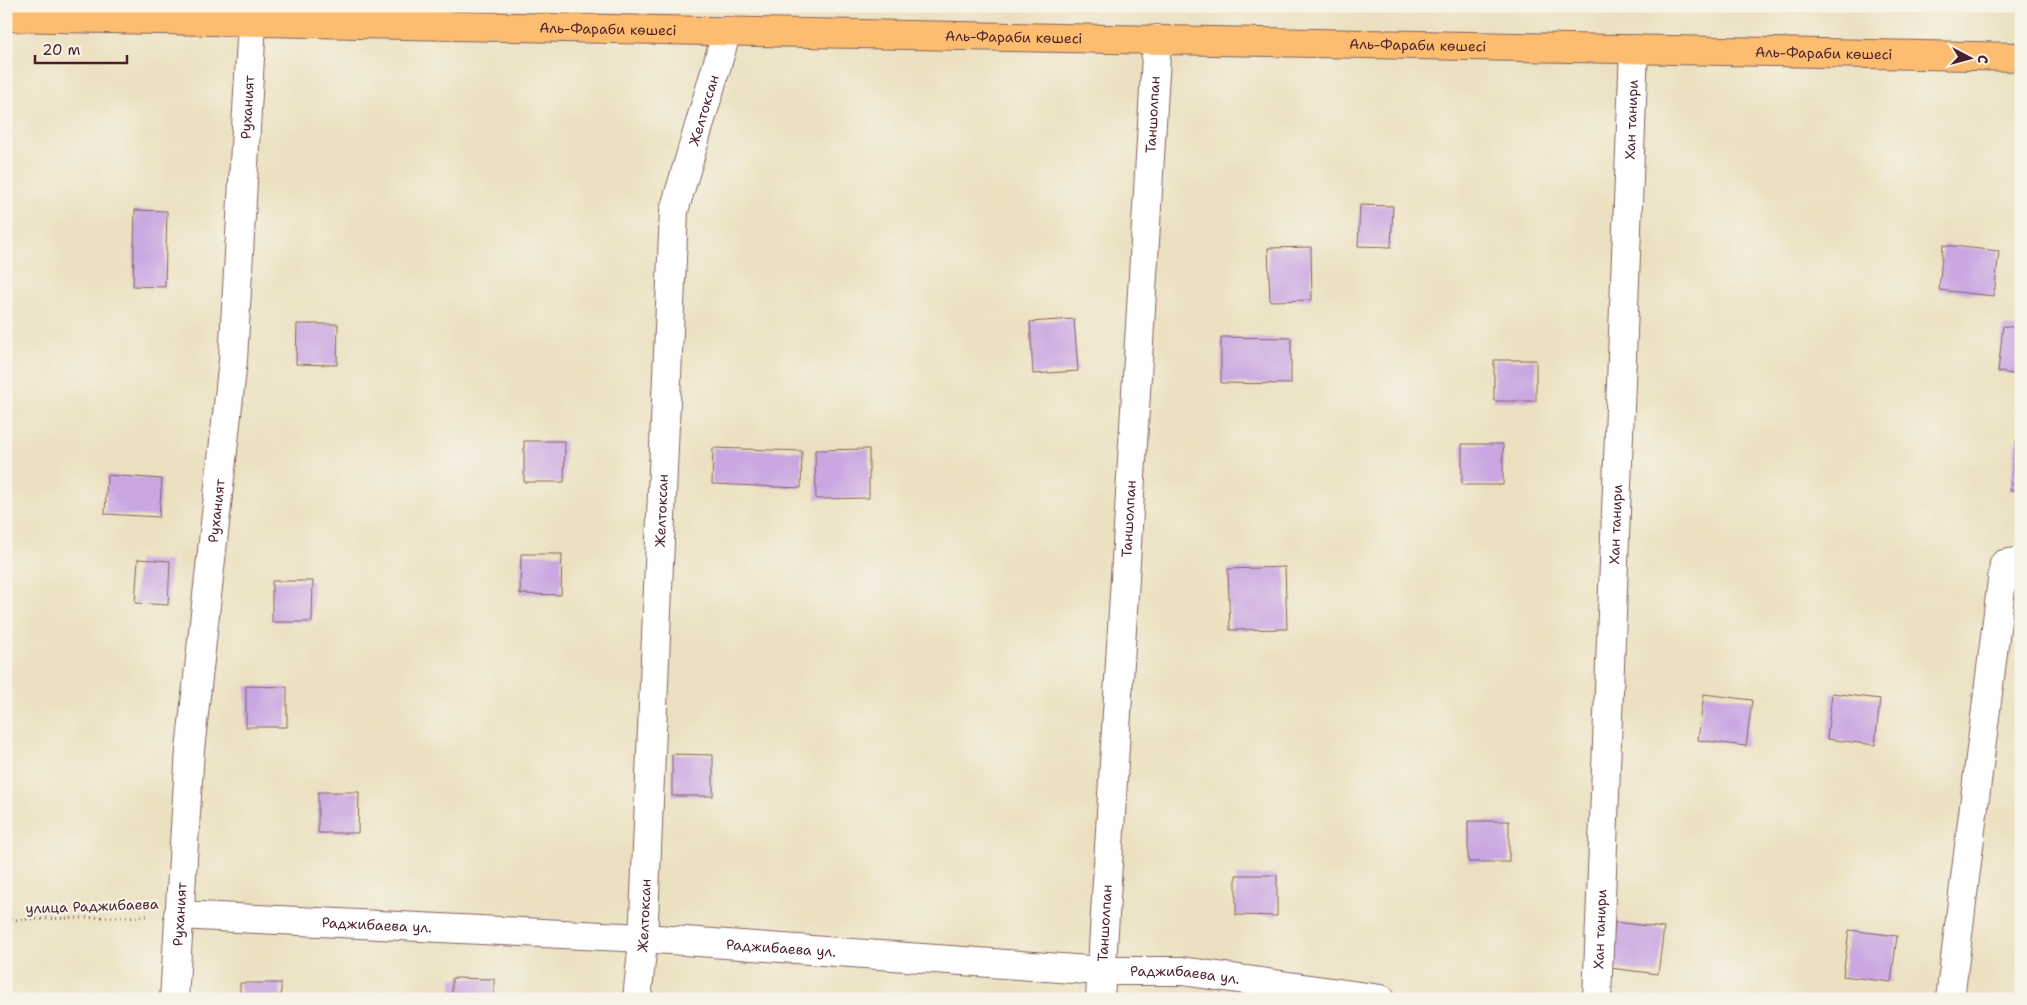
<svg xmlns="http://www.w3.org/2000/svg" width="2027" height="1005" font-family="'Shantell Sans',sans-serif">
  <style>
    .building { fill: #c9a7e2 }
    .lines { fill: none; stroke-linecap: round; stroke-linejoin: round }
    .minor-casing { stroke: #82635f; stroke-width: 30 }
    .major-casing { stroke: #82635f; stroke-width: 30 }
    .path { stroke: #82635f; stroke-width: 3; stroke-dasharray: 1 4; stroke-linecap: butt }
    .minor { stroke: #fff; stroke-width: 28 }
    .major { stroke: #fcbd6f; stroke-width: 28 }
    .labels { text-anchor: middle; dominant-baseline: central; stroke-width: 4.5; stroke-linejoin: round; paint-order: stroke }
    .street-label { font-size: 14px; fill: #4a1f2b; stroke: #f7f3e8 }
  </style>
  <rect width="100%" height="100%" fill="#f7f3e8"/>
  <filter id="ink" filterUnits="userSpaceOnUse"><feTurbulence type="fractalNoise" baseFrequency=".02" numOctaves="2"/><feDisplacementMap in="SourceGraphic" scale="10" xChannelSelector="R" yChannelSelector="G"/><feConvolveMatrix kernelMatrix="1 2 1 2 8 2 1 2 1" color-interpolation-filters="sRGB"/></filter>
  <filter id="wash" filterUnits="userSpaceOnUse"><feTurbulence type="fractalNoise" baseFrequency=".0096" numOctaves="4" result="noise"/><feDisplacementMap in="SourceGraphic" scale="20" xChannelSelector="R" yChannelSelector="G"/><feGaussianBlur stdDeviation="1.12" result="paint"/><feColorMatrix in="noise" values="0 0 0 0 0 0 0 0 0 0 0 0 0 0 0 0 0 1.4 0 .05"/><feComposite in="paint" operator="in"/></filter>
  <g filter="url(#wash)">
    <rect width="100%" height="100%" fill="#ebe0bf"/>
    <g id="blocks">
      <path class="building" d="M1360,205L1393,206L1391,247L1358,246Z
        M135,210L167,211L165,287L133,286Z
        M1943,245L1999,251L1994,296L1939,290Z
        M1311,247L1312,300L1270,301L1268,248Z
        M1074,319L1078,371L1033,374L1030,322Z
        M297,324H338L337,365L296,364Z
        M2003,326L2021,328V375L1998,372Z
        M1221,337L1291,338V384L1221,383Z
        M1494,360H1536V401H1494Z
        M2016,440L2021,441V491L2010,490Z
        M524,441H565L564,482H524Z
        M1462,444H1503V485H1462Z
        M713,448L802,451L801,488L712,484Z
        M869,449V498L816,499L815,450Z
        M107,475L162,479L159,517L105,514Z
        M521,554H562L561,595L520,594Z
        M138,559L170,561L168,605L135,603Z
        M1285,567L1287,629L1230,630L1228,569Z
        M272,581H313L312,622H272Z
        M246,686L287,687V727H246Z
        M1832,693L1880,699L1875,745L1827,739Z
        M1704,694L1752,700L1746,746L1698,740Z
        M672,754L713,755V796H672Z
        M318,792H359L358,833H318Z
        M1468,821H1509V862H1468Z
        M1236,875H1277V916L1236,915Z
        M1615,922L1664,928L1658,974L1610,968Z
        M1849,930L1897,936L1891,982L1843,976Z
        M452,978L494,979V999H452Z
        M240,983H281V999H240Z"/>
    </g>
  </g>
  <g filter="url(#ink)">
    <use href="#blocks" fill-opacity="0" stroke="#82635f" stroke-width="1"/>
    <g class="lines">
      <defs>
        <g id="minor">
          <path id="s1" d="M178,915L643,938L1102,971H1182L1381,999"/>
          <path id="s2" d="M174,999L190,750L233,360L252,22"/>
          <path id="s3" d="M637,999L643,942L674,211L727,31"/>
          <path id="s4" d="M1100,999L1157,39"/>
          <path id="s5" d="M1597,999L1634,49"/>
          <path d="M1950,999L2004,564L2021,561"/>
        </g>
        <g id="major">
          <path id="s6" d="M6,17L2021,57"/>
        </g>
      </defs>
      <use href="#minor" class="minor-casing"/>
      <use href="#major" class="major-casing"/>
      <path class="path" d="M6,920L150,916"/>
      <use href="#minor" class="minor"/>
      <use href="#major" class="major"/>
    </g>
  </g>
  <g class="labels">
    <g class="street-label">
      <text stroke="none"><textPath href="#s6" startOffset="602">Аль-Фараби көшесі</textPath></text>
      <text stroke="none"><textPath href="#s6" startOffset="1008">Аль-Фараби көшесі</textPath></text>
      <text stroke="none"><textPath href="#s6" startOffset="1412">Аль-Фараби көшесі</textPath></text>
      <text stroke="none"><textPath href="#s6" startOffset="1818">Аль-Фараби көшесі</textPath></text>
      <text stroke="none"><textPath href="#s2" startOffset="895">Руханият</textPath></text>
      <text stroke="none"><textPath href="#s3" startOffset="894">Желтоксан</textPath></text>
      <text stroke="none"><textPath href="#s4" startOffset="886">Таншолпан</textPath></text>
      <text stroke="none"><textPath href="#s5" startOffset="880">Хан танири</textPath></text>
      <text stroke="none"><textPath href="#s2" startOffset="490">Руханият</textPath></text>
      <text stroke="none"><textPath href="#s3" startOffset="489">Желтоксан</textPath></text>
      <text stroke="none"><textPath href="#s4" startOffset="481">Таншолпан</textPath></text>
      <text stroke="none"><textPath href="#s5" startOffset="475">Хан танири</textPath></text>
      <text transform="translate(92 906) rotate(-2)">улица Раджибаева</text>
      <text stroke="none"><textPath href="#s2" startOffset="85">Руханият</textPath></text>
      <text stroke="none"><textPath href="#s3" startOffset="84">Желтоксан</textPath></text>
      <text stroke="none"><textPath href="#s4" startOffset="76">Таншолпан</textPath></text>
      <text stroke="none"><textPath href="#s1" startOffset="199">Раджибаева ул.</textPath></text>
      <text stroke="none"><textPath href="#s5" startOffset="70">Хан танири</textPath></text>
      <text stroke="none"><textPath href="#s1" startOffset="604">Раджибаева ул.</textPath></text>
      <text stroke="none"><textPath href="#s1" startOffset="1009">Раджибаева ул.</textPath></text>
    </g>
  </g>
  <rect width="2027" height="1005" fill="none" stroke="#f7f3e8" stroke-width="25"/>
  <g transform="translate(1970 58) rotate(96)" stroke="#f7f3e8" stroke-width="4" paint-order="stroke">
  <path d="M0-4L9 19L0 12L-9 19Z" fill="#4a1f2b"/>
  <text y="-8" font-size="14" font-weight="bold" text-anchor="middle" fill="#4a1f2b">С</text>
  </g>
  <path d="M35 55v8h92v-8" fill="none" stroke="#4a1f2b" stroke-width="2.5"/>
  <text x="42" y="55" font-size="15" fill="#4a1f2b" stroke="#f7f3e8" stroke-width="4" paint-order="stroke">20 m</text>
</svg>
